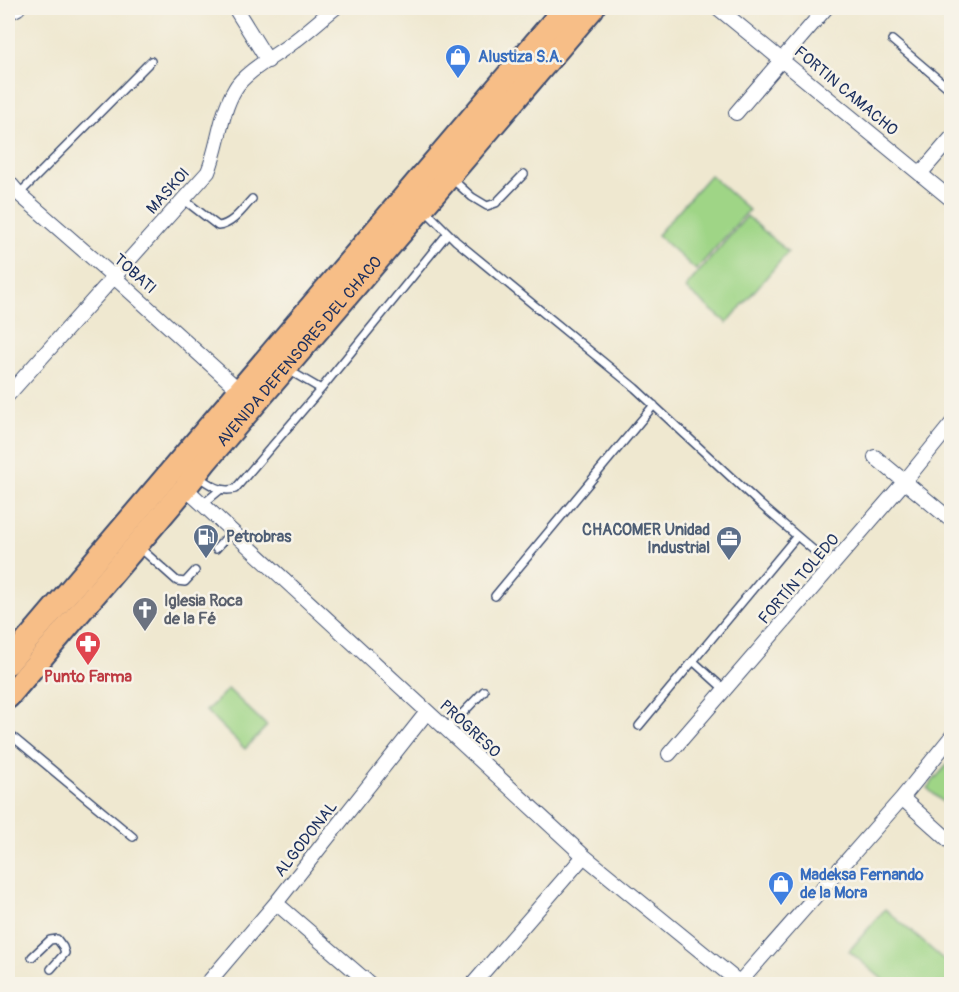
<svg xmlns="http://www.w3.org/2000/svg" width="959" height="992" font-family="Pangolin,sans-serif">
  <style>
    .green { fill: #9fd586; stroke: #5d8272; stroke-width: 1.5 }
    .lines { fill: none; stroke-linecap: round; stroke-linejoin: round }
    .service-casing { stroke: #3b4b6f; stroke-width: 10 }
    .minor-casing { stroke: #3b4b6f; stroke-width: 16 }
    .trunk-casing { stroke: #3b4b6f; stroke-width: 26 }
    .service { stroke: #fff; stroke-width: 7 }
    .minor { stroke: #fff; stroke-width: 14 }
    .trunk { stroke: #f7be87; stroke-width: 22 }
    .labels { text-anchor: middle; dominant-baseline: central; stroke-width: 5; stroke-linejoin: round; paint-order: stroke }
    .shop-label { font-size: 16px; font-weight: bold; fill: #366cbe; stroke: #f7f3e8; text-anchor: start }
    .street-label { font-size: 16px; fill: #1b2f5e; stroke: #f7f3e8 }
    .service-label { font-size: 16px; font-weight: bold; fill: #4e5e75; stroke: #f7f3e8; text-anchor: end }
    .worship-label { font-size: 16px; font-weight: bold; fill: #5b616d; stroke: #f7f3e8; text-anchor: start }
    .health-label { font-size: 16px; font-weight: bold; fill: #be3a42; stroke: #f7f3e8 }
  </style>
  <rect width="100%" height="100%" fill="#f7f3e8"/>
  <filter id="ink" filterUnits="userSpaceOnUse"><feTurbulence type="fractalNoise" baseFrequency=".0167" numOctaves="2"/><feDisplacementMap in="SourceGraphic" scale="12" xChannelSelector="R" yChannelSelector="G"/><feConvolveMatrix kernelMatrix="1 2 1 2 8 2 1 2 1" color-interpolation-filters="sRGB"/></filter>
  <filter id="wash" filterUnits="userSpaceOnUse"><feTurbulence type="fractalNoise" baseFrequency=".008" numOctaves="4" result="noise"/><feDisplacementMap in="SourceGraphic" scale="24" xChannelSelector="R" yChannelSelector="G"/><feGaussianBlur stdDeviation="1.35" result="paint"/><feColorMatrix in="noise" values="0 0 0 0 0 0 0 0 0 0 0 0 0 0 0 0 0 1.4 0 .05"/><feComposite in="paint" operator="in"/></filter>
  <g filter="url(#wash)">
    <rect width="100%" height="100%" fill="#efe8d0"/>
    <path class="green" d="M710,175L749,210L696,270L657,235Z
      M747,216L788,252L727,323L685,288Z
      M228,689L267,726L245,749L206,711Z
      M951,760V799L946,805L927,788Z
      M885,909L951,966V984H888L849,951Z"/>
  </g>
  <g filter="url(#ink)">
    <g class="lines">
      <defs>
        <path id="service" d="M892,40L952,91
          M451,178L472,197L487,206L496,203L524,174
          M19,194L151,61
          M183,199L218,226C232,225 243,209 252,199
          M424,209L456,241L635,388L761,505L832,566
          M290,371L321,389
          M197,476C210,484 219,493 235,489L321,389L448,233
          M203,504L220,490
          M139,547L177,581L185,582L195,571
          M216,549L232,531
          M495,596L654,405
          M693,661L725,690
          M639,726L797,536
          M445,728L459,717L484,691
          M8,733L133,837
          M32,957L50,940L57,939L63,947L65,953L51,969"/>
        <path id="minor" d="M235,8L268,61
          M718,8L952,200
          M8,13L18,8
          M736,113L826,8
          M920,174L952,137
          M8,181L19,194L113,276L240,391
          M8,395L208,172C219,145 220,114 235,89C244,72 277,55 292,43C307,32 321,19 335,8
          M875,457L952,521
          M185,488L584,856L741,984
          M669,754L905,481L952,423
          M902,798L952,843
          M276,903L370,984
          M207,984L276,903L427,712
          M473,984L584,856
          M738,984L902,798L952,736"/>
        <g id="trunk">
          <path d="M8,663L565,8"/>
          <path id="s1" d="M8,697L185,488L206,461L593,8"/>
        </g>
      </defs>
      <use href="#service" class="service-casing"/>
      <use href="#minor" class="minor-casing"/>
      <use href="#trunk" class="trunk-casing"/>
      <use href="#service" class="service"/>
      <use href="#minor" class="minor"/>
      <use href="#trunk" class="trunk"/>
    </g>
  </g>
  <defs>
    <symbol id="shop-pin" viewBox="-11 -11 22 30"><path d="M0 17L-7.5 6A9.5 9.5 0 1 1 7.5 6Z" fill="#3f7fe0" stroke="#f7f3e8"/><path d="M-5-2.5h2.3a2.7 3.5 0 0 1 5.4 0H5L5.5 6h-11ZM-1.5-2.5h3a1.5 2.3 0 0 0-3 0Z" fill="#fff"/></symbol>
    <symbol id="fuel-pin" viewBox="-11 -11 22 30"><path d="M0 17L-7.5 6A9.5 9.5 0 1 1 7.5 6Z" fill="#5c6f8a" stroke="#f7f3e8"/><path d="M-5.5-6h7V0h2V4h1.3V-2.5L3-4.5l.8-.8L6-3V5H2.5V1h-1V6h-7ZM-4.2-4.7v3.2H.2V-4.7Z" fill="#fff"/></symbol>
    <symbol id="office-pin" viewBox="-11 -11 22 30"><path d="M0 17L-7.5 6A9.5 9.5 0 1 1 7.5 6Z" fill="#5c6f8a" stroke="#f7f3e8"/><path d="M-6-3h4V-5.5h4V-3h4V5H-6ZM-1-4.5V-3h2v-1.5ZM-6 0V1H6V0Z" fill="#fff"/></symbol>
    <symbol id="church-pin" viewBox="-11 -11 22 30"><path d="M0 17L-7.5 6A9.5 9.5 0 1 1 7.5 6Z" fill="#6b7280" stroke="#f7f3e8"/><path d="M-1.2-6h2.4v3.5h3.3v2.4h-3.3V6h-2.4V-.1h-3.3v-2.4h3.3Z" fill="#fff"/></symbol>
    <symbol id="pharmacy-pin" viewBox="-11 -11 22 30"><path d="M0 17L-7.5 6A9.5 9.5 0 1 1 7.5 6Z" fill="#e0444e" stroke="#f7f3e8"/><path d="M-2-6h4v4h4v4h-4v4h-4v-4h-4v-4h4Z" fill="#fff"/></symbol>
  </defs>
  <g fill-rule="evenodd">
    <use href="#shop-pin" x="443" y="42" width="30" height="40"/>
    <use href="#fuel-pin" x="191" y="522" width="30" height="40"/>
    <use href="#office-pin" x="714" y="524" width="30" height="40"/>
    <use href="#church-pin" x="130" y="595" width="30" height="40"/>
    <use href="#pharmacy-pin" x="73" y="629" width="30" height="40"/>
    <use href="#shop-pin" x="766" y="869" width="30" height="40"/>
  </g>
  <g class="labels">
    <g class="shop-label">
      <text x="478" y="57">Alustiza S.A.</text>
      <text x="800" y="875">Madeksa Fernando<tspan x="800" dy="18">de la Mora</tspan></text>
    </g>
    <g class="street-label">
      <text transform="translate(846 91) rotate(40)">FORTIN CAMACHO</text>
      <text transform="translate(168 191) rotate(-48)">MASKOI</text>
      <text transform="translate(135 274) rotate(42)">TOBATI</text>
      <text stroke="none"><textPath href="#s1" startOffset="452">AVENIDA DEFENSORES DEL CHACO</textPath></text>
      <text transform="translate(799 579) rotate(-49)">FORTÍN TOLEDO</text>
      <text transform="translate(470 729) rotate(43)">PROGRESO</text>
      <text transform="translate(306 839) rotate(-52)">ALGODONAL</text>
    </g>
    <g class="service-label">
      <text x="710" y="530">CHACOMER Unidad<tspan x="710" dy="18">Industrial</tspan></text>
      <text x="226" y="537" text-anchor="start">Petrobras</text>
    </g>
    <g class="worship-label">
      <text x="164" y="601">Iglesia Roca<tspan x="164" dy="18">de la Fé</tspan></text>
    </g>
    <g class="health-label">
      <text x="88" y="677">Punto Farma</text>
    </g>
  </g>
  <rect width="959" height="992" fill="none" stroke="#f7f3e8" stroke-width="30"/>
</svg>
